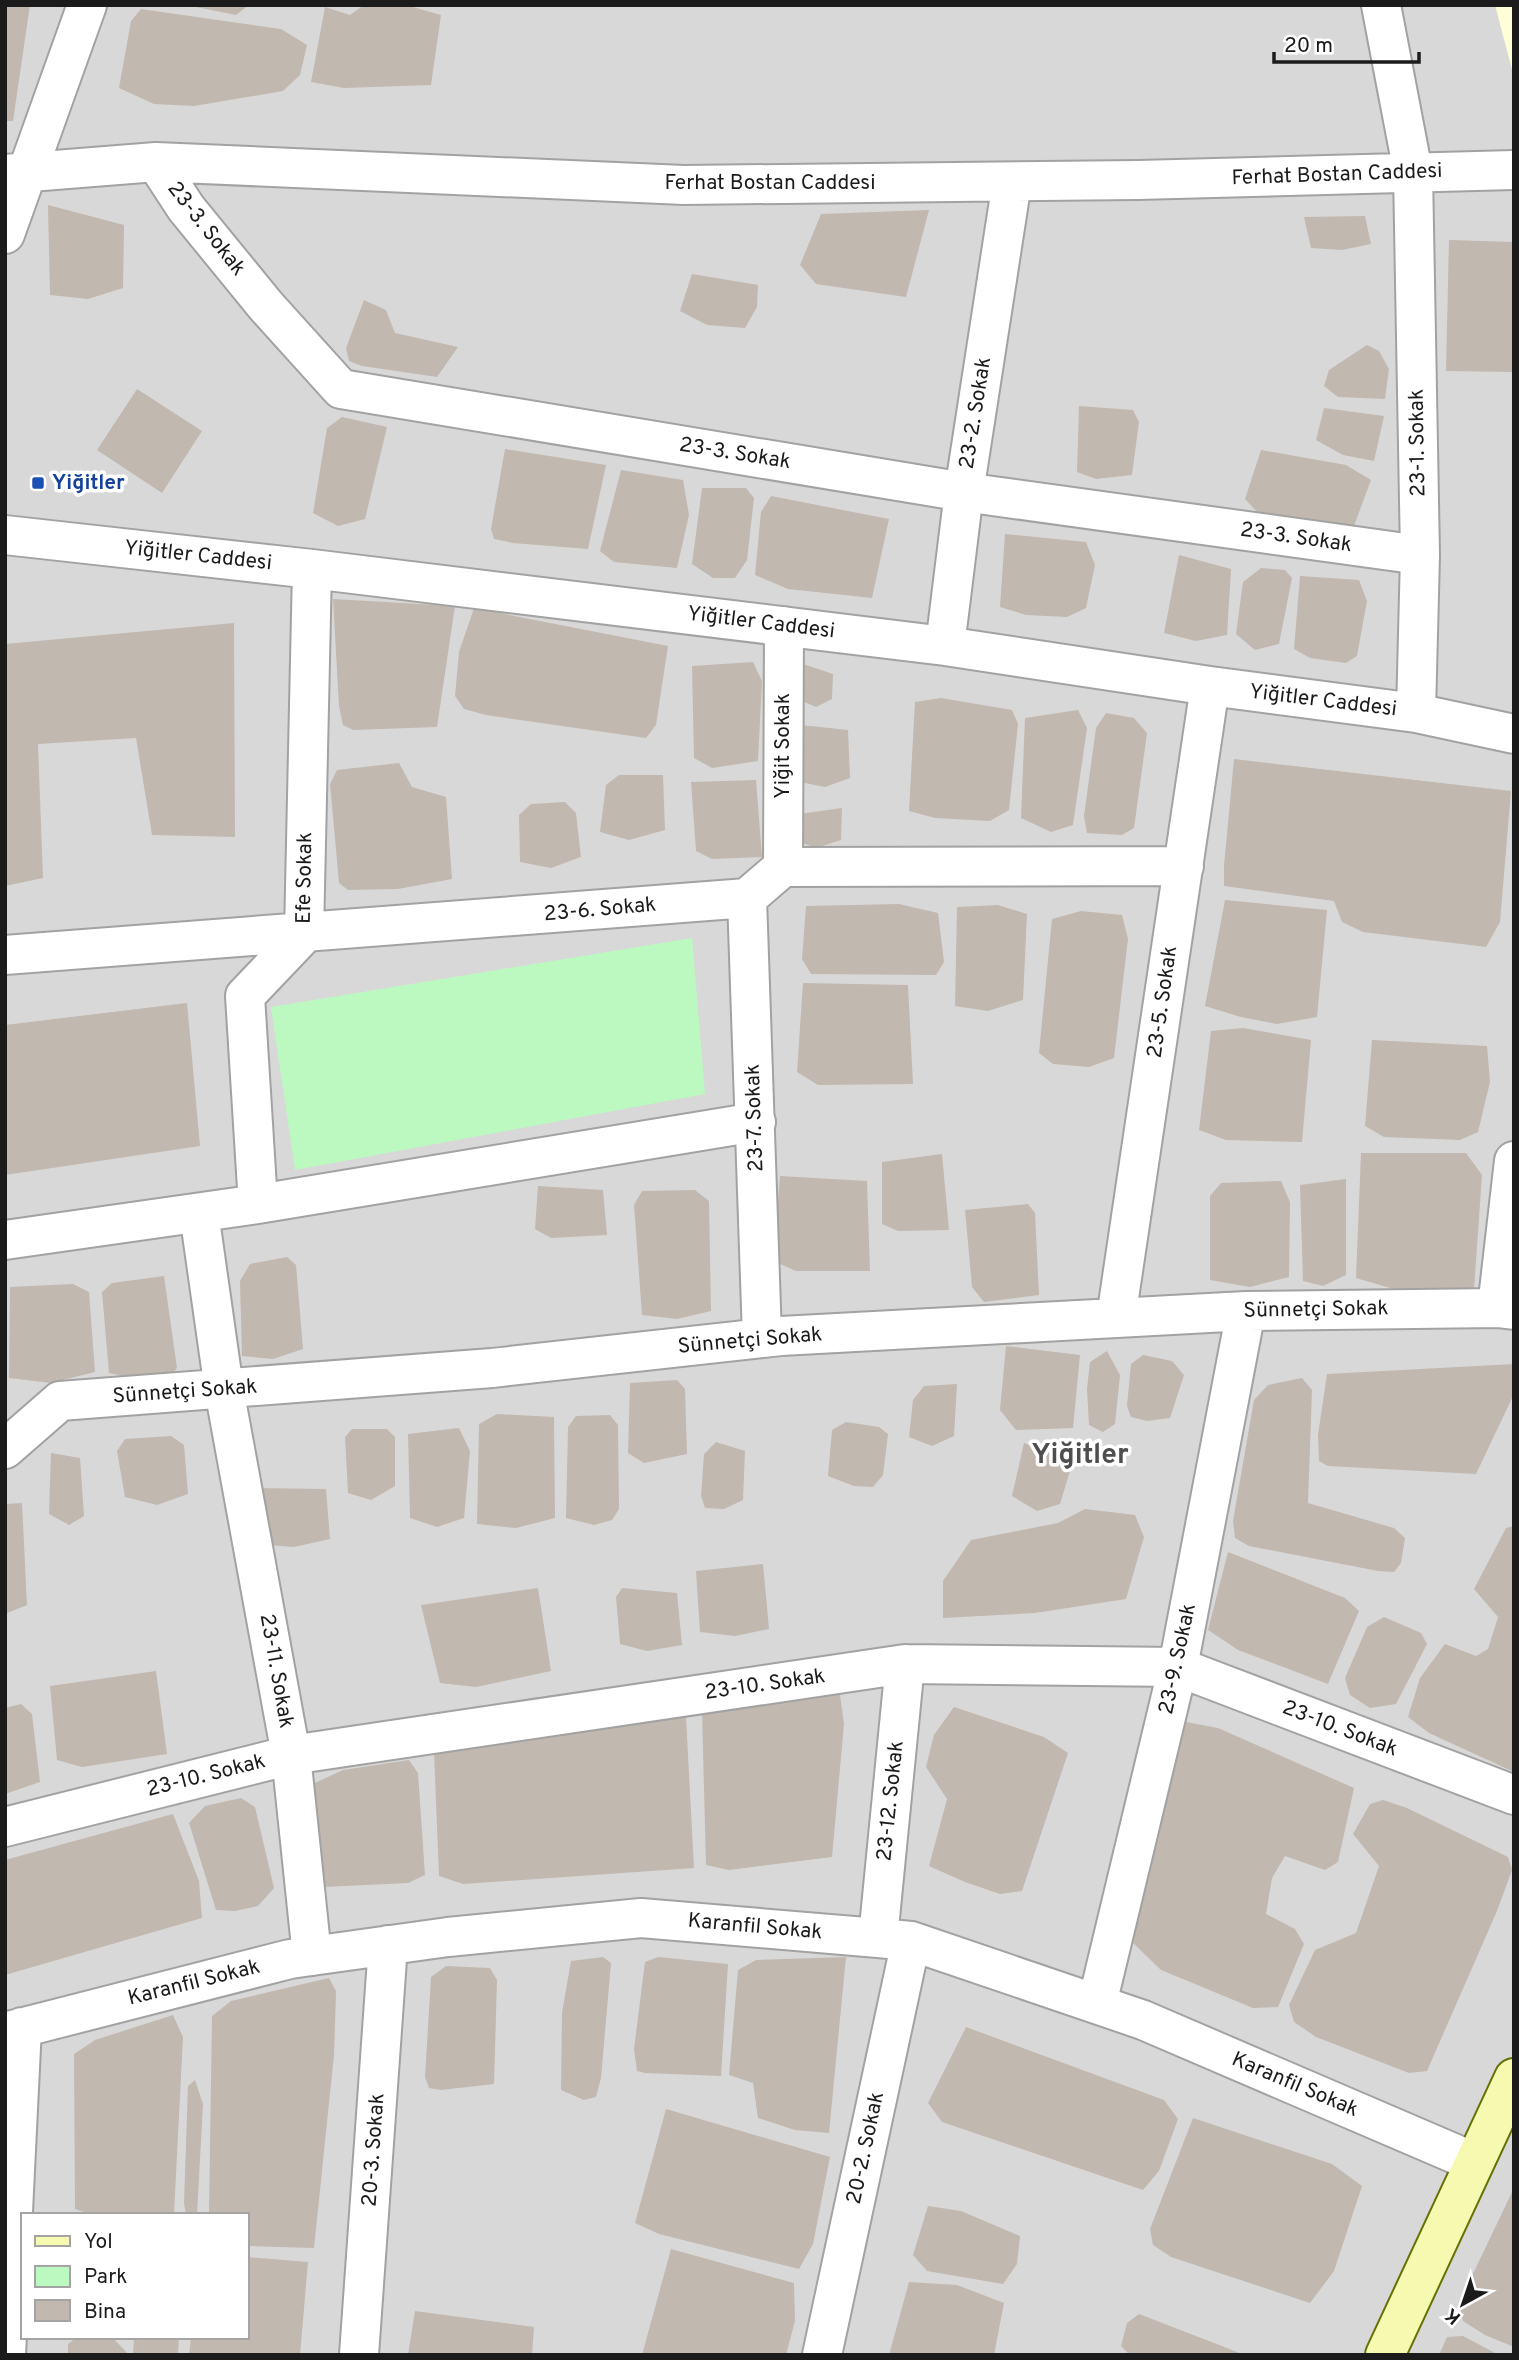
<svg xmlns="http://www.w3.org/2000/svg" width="1519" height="2360" font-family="Overpass,sans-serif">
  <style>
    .residential { fill: #d9d8d8; fill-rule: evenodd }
    .education { fill: #ffffd7 }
    .park { fill: #bbf9c0 }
    .building { fill: #c1b8b0 }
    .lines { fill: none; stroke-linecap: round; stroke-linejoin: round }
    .minor-casing { stroke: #a2a2a2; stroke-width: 42 }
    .secondary-casing { stroke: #647103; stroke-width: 42 }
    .minor { stroke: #fff; stroke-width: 38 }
    .secondary { stroke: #f6fab1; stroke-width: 38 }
    .transit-dot { fill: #1a4fb4; stroke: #fff; stroke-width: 2.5 }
    .labels { text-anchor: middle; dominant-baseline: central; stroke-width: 7; stroke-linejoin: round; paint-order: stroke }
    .street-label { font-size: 21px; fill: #1b1b1b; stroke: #fff }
    .transit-label { font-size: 21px; font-weight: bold; fill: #164399; stroke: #fff; text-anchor: start }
    .district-label { font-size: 28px; font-weight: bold; fill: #4e4e4e; stroke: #fff }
  </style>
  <rect width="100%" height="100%" fill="#ede9e0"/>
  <path class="residential" d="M5,5H1514V2355H5ZM23,2215H247V2337H23Z"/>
  <path class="education" d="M1495,5H1514V77Z"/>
  <path class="park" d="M692,938L705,1094L295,1170L271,1007Z"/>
  <path class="building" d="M5,5H30L13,121H5Z
    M186,5H249L236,15Z
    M364,5H406L441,15L431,85L344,88L311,82L325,7L350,15Z
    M141,9L281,29L307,45L300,75L283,91L194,106L154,104L119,88L131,21Z
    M48,205L124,225L123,288L88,299L50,295Z
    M929,210L906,297L816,284L800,265L821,214Z
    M1365,216L1371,244L1342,250L1311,248L1304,217Z
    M1449,240L1514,242V372L1446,371Z
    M692,274L758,285L757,307L745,328L707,325L680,311Z
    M364,300L386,310L395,333L458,347L437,377L362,366L349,361L346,348Z
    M1367,345L1379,351L1389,369L1385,399L1338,397L1324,386L1329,370Z
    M137,389L202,431L162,493L97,450Z
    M1079,406L1133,410L1139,422L1132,475L1096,479L1077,472Z
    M1324,408L1384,416L1374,461L1343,455L1316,440Z
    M342,417L387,427L365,519L338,526L313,513L327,428Z
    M505,449L606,465L588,549L513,543L494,539L491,529Z
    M1261,450L1346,465L1371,480L1352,531L1261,516L1245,499Z
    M621,470L683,480L689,515L677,568L614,562L600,551Z
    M702,488H746L754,498L747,560L735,578H713L692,564Z
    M771,496L889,519L872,598L788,589L755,575L761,512Z
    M1005,534L1086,542L1095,565L1086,608L1067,617L1026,615L1000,607Z
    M1179,555L1231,569L1227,635L1196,641L1164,633Z
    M1261,568L1285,570L1292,578L1279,644L1255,650L1236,634L1243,582Z
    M1300,576L1359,580L1367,601L1357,656L1346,663L1310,658L1294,649Z
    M333,599L455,606L437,727L353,730L343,725L339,706Z
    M474,608L668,646L656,725L646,738L486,715L464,709L455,696L459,652Z
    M234,623L235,837L152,835L136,738L38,744L43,878L5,886V644Z
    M753,662L762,681L758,761L712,768L694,758L692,666Z
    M803,664L833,674L832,699L816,707L797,699Z
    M941,698L1012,710L1018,724L1009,810L990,821L935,818L909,811L915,702Z
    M1078,710L1087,728L1073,825L1051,832L1021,818L1025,718Z
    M1106,713L1134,718L1147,733L1134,828L1122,835L1087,833L1084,816L1096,728Z
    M801,725L848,730L850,778L825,787L800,782Z
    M1234,759L1511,791L1500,922L1486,947L1363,932L1342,922L1334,901L1224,886V866Z
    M399,763L412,787L446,797L452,879L398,889L348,890L339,883L330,784L337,770Z
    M619,775H663L665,830L629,840L600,832L606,785Z
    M756,780L762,857L712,859L696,851L691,782Z
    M565,802L576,813L581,857L551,868L520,862L519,815L531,804Z
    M842,808L841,840L816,848L797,841L799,814Z
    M1225,900L1327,910L1317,1017L1277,1024L1241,1017L1205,1006Z
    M899,904L938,913L944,962L936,975L811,974L802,959L806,906Z
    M998,905L1027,914L1023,1000L988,1011L955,1006L957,907Z
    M1081,911L1122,915L1128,939L1114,1058L1089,1067L1053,1064L1039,1053L1052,919Z
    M803,983L908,985L913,1084L818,1085L797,1072Z
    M187,1003L200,1146L5,1175V1025Z
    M1243,1028L1311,1040L1302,1142L1226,1140L1199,1130L1211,1031Z
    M1372,1040L1487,1046L1490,1082L1478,1132L1460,1140L1384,1137L1365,1126Z
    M1361,1153H1466L1482,1175L1474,1290H1397L1356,1278Z
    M942,1154L949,1230L898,1231L882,1224V1162Z
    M780,1176L867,1181L870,1271H796L773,1261Z
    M1346,1179V1275L1323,1286L1303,1281L1300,1185Z
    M1281,1181L1290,1202L1289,1277L1250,1287L1210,1280V1196L1221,1183Z
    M538,1186L603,1190L607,1235L551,1238L535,1229Z
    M695,1190L709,1201L711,1311L677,1319L642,1315L634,1205L642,1191Z
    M1028,1204L1035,1213L1039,1295L984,1302L972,1287L965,1210Z
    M287,1257L296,1265L303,1349L273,1359L242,1356L240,1281L250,1264Z
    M164,1276L177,1368L167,1379H139L109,1373L102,1292L112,1283Z
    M73,1284L89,1292L95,1372L51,1383L9,1378L10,1287Z
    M1006,1346L1080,1355L1073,1428L1016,1430L1000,1410Z
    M1107,1351L1120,1375L1115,1424L1103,1432L1089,1425L1087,1389L1090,1362Z
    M1143,1355L1172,1361L1184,1375L1170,1418L1147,1421L1131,1417L1127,1406L1131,1364Z
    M1514,1364V1394L1476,1474L1328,1466L1319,1461L1318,1435L1327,1374Z
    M1302,1378L1312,1390L1308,1503L1394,1528L1405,1538L1401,1563L1394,1572L1378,1571L1249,1546L1235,1538L1233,1521L1254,1400L1268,1385Z
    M677,1380L685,1389L687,1454L644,1463L628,1453L630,1383Z
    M957,1384L954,1436L932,1446L909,1437L913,1400L924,1386Z
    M497,1414L554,1417L555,1518L516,1528L477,1524L479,1424Z
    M610,1415L618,1425L619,1509L612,1520L594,1525L566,1518L568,1427L576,1416Z
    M846,1422L879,1427L888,1434L883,1475L873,1487L854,1486L828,1476L832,1430Z
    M459,1428L470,1451L464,1518L437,1527L410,1518L408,1434Z
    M352,1429H387L395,1437V1486L371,1500L348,1493L345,1437Z
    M171,1436L184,1445L188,1494L157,1505L125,1497L117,1451L125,1439Z
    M716,1442L745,1451L743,1500L724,1509L705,1508L701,1496L704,1454Z
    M1024,1443L1073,1461L1060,1504L1037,1511L1012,1496Z
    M51,1453L80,1458L84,1516L69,1525L49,1514Z
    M250,1488L326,1489L330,1539L294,1547L253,1544Z
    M22,1503L27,1605L5,1614V1504Z
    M1085,1509L1135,1515L1144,1537L1126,1599L1035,1613L943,1618V1581L971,1540L1058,1523Z
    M1514,1526V1772L1429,1733L1408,1717L1420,1678L1445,1644L1476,1656L1488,1649L1498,1617L1474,1589L1506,1528Z
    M1228,1552L1345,1598L1359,1611L1328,1684L1238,1650L1208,1630Z
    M763,1564L769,1629L735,1636L700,1632L696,1571Z
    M538,1588L551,1671L476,1687L440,1683L421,1605Z
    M622,1588L677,1593L682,1645L647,1651L620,1644L616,1597Z
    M1384,1617L1421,1633L1427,1644L1396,1704L1370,1708L1350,1695L1345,1678L1367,1627Z
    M156,1671L167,1754L82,1767L57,1760L50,1686Z
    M839,1688L844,1724L832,1857L729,1870L706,1865L702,1711Z
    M21,1704L32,1714L40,1782L5,1794V1708Z
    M954,1707L1044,1737L1068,1753L1022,1891L1000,1894L965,1882L929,1866L947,1799L926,1767L934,1735Z
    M645,1715L686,1717L694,1868L463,1884L439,1876L434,1751Z
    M1186,1722L1218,1728L1354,1788L1338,1862L1325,1870L1285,1856L1272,1878L1266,1914L1295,1929L1304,1944L1278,2007L1253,2008L1161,1970L1130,1940Z
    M409,1760L418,1773L425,1875L408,1883L323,1887L308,1786L343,1770Z
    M241,1798L255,1807L274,1888L258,1906L235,1911L216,1910L189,1823L205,1806Z
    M1383,1800L1407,1808L1508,1857L1512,1870L1497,1911L1427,2071L1409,2073L1316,2037L1294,2022L1289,2005L1315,1950L1356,1933L1379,1866L1353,1834L1370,1804Z
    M173,1814L199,1881L202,1918L5,1975V1860Z
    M603,1957L611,1963L601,2078L596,2097L584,2100L561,2090L562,2013L571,1961Z
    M658,1957L728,1964L721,2076L645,2073L637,2071L634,2049L645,1962Z
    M846,1957L829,2133L795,2130L758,2118L753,2083L729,2075L738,1970L756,1960Z
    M446,1966L490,1968L497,1980L494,2084L441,2090L429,2088L425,2077L431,1977Z
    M329,1978L336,1991L334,2055L314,2248L247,2246V2215H210L209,2211L212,2016L231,2001Z
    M173,2015L183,2037L174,2214L93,2215L75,2209L74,2054L95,2040Z
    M966,2027L1164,2100L1178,2119L1159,2171L1143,2190L942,2122L928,2103Z
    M195,2080L203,2104L197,2215H186L184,2203L188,2086Z
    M666,2109L830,2157L813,2244L799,2269L659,2234L635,2223Z
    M1193,2118L1332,2164L1362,2186L1334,2271L1310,2303L1171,2257L1153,2245L1150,2229Z
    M1514,2188V2347L1485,2335L1463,2321L1459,2303Z
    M928,2206L961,2211L1020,2236L1017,2264L1003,2284L927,2271L913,2255Z
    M671,2249L794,2283L795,2321L786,2355H642Z
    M247,2257L308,2262L300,2355H189L191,2337H247Z
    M909,2282L957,2285L1004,2303L994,2355H889Z
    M415,2311L534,2327L532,2355H408Z
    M1139,2314L1245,2355H1130L1121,2346L1127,2323Z
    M1463,2336L1499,2355H1439L1447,2337Z
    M77,2337L114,2339L129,2355H68V2344Z
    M134,2337H179L178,2355H133Z"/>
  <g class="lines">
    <defs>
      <path id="minor" d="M1381,5L1413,172L1420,555L1416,713
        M156,162L186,208L266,306L341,389L964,492L1420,555
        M5,174L156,162L684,185L1138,180L1514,170
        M5,234L87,5
        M5,535L312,569L945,646L1210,686L1416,713L1514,734
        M945,646L964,492L1012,182
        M783,867L784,626
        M747,898L762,1337
        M5,955L747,898L783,867L1184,866
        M258,1204L245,996L304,934L312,569
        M199,1213L224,1389L291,1755L312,1956
        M5,1240L258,1204L756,1122
        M1497,1308L1514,1161
        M1116,1318L1210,686
        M5,1449L60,1401L492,1368L781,1336L1246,1311L1497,1308L1514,1310
        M5,1827L291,1755L905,1664L1178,1667L1514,1795
        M878,1938L905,1664
        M1097,2004L1178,1667L1246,1311
        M5,2032L290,1959L448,1937L641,1918L878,1938L911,1941L1143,2020L1474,2162
        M6,2355L22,2027
        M359,2355L388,1945
        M822,2355L911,1941"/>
      <path id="secondary" d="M1385,2355L1514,2078"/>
    </defs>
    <use href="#minor" class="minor-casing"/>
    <use href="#secondary" class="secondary-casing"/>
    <use href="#minor" class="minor"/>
    <use href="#secondary" class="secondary"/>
  </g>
  <rect class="transit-dot" x="31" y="476" width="14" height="14" rx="3.5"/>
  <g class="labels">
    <g class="street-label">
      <text transform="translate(1337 175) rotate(-2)">Ferhat Bostan Caddesi</text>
      <text x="770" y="183">Ferhat Bostan Caddesi</text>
      <text transform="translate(206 229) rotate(52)">23-3. Sokak</text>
      <text transform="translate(976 413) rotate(-81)">23-2. Sokak</text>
      <text transform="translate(1418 443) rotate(-91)">23-1. Sokak</text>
      <text transform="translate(735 454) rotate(9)">23-3. Sokak</text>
      <text transform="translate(1296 538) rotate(8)">23-3. Sokak</text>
      <text transform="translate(198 556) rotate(6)">Yiğitler Caddesi</text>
      <text transform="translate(761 623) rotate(7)">Yiğitler Caddesi</text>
      <text transform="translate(1323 701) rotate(7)">Yiğitler Caddesi</text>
      <text transform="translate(783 746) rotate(-90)">Yiğit Sokak</text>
      <text transform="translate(305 878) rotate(-89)">Efe Sokak</text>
      <text transform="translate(600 910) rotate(-5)">23-6. Sokak</text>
      <text transform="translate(1163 1002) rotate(-82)">23-5. Sokak</text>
      <text transform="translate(755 1118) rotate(-92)">23-7. Sokak</text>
      <text transform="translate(1316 1310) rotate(-1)">Sünnetçi Sokak</text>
      <text transform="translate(750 1341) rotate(-5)">Sünnetçi Sokak</text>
      <text transform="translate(185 1392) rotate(-4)">Sünnetçi Sokak</text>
      <text transform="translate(1178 1659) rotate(-78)">23-9. Sokak</text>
      <text transform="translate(276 1671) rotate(80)">23-11. Sokak</text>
      <text transform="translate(765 1685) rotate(-8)">23-10. Sokak</text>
      <text transform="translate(1340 1729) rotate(21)">23-10. Sokak</text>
      <text transform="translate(206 1776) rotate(-14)">23-10. Sokak</text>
      <text transform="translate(891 1801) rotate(-84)">23-12. Sokak</text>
      <text transform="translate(755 1927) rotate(5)">Karanfil Sokak</text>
      <text transform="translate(194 1983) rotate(-14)">Karanfil Sokak</text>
      <text transform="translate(1295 2085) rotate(23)">Karanfil Sokak</text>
      <text transform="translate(866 2148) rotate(-78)">20-2. Sokak</text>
      <text transform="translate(374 2150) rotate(-86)">20-3. Sokak</text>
    </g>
    <g class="transit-label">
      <text x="52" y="483">Yiğitler</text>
    </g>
    <g class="district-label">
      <text x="1080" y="1456">Yiğitler</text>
    </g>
  </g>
  <rect width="1519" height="2360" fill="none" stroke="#1b1b1b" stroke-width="14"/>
  <rect x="21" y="2213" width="228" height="126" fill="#ffffff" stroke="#a4a4a4" stroke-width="2"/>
  <rect x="35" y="2236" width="35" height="10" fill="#f6fab1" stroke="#a4a4a4" stroke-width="2"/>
  <text x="84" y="2248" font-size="21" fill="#1b1b1b">Yol</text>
  <rect x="35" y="2266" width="35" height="21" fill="#bbf9c0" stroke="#a4a4a4" stroke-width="2"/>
  <text x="84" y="2283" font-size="21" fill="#1b1b1b">Park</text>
  <rect x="35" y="2300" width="35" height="21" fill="#c1b8b0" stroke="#a4a4a4" stroke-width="2"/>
  <text x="84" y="2318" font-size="21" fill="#1b1b1b">Bina</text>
  <g transform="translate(1463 2304) rotate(220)" stroke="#ffffff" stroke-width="5" paint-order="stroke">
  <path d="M0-5L12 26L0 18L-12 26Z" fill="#1b1b1b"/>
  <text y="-10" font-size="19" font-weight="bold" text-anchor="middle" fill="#1b1b1b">K</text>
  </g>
  <path d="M1274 52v10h145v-10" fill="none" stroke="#1b1b1b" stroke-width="3.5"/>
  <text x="1284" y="52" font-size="21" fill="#1b1b1b" stroke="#ffffff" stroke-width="5" paint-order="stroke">20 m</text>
</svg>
